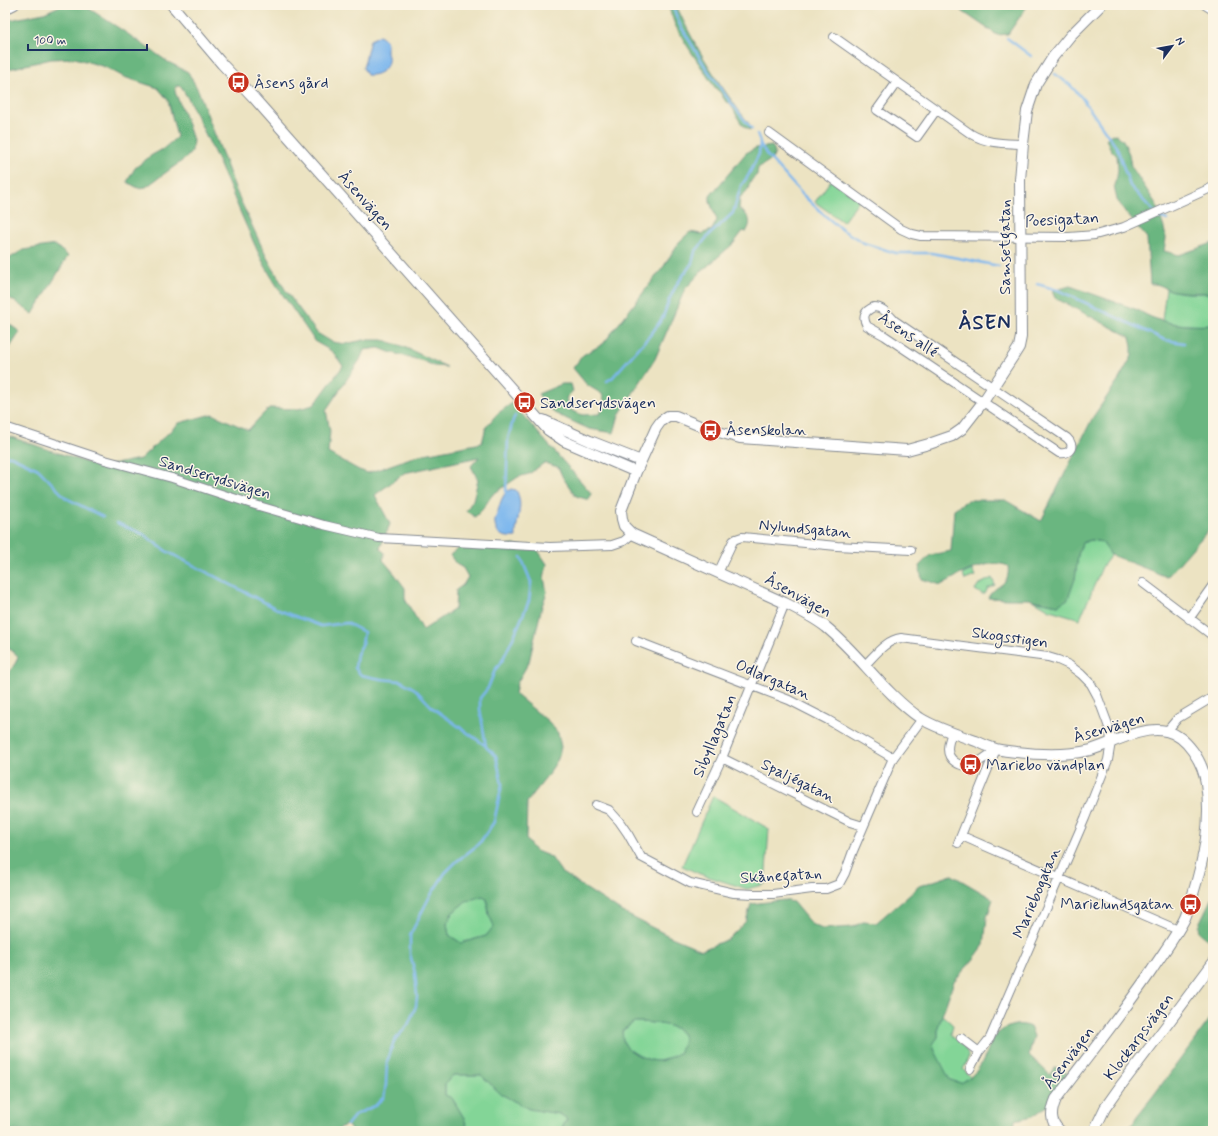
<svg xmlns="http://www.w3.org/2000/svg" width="1218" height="1136" font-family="Mynerve,sans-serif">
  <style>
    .green { fill: #83d597; stroke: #4f827a }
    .forest { fill: #6ab680; stroke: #42726f; fill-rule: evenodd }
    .water { fill: #7db7ee; stroke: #4c73a6 }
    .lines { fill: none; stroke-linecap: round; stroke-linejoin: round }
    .stream { stroke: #7db7ee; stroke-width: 2.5 }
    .minor-casing { stroke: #848990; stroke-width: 10 }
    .tertiary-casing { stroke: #848990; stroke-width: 12 }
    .minor { stroke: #fff; stroke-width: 8 }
    .tertiary { stroke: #fff; stroke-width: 10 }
    .labels { text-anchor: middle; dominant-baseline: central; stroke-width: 3; stroke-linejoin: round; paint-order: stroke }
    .poi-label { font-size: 16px; fill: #1b2f5e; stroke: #fcf5e5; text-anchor: start }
    .street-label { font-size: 16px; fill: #1b2f5e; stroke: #fcf5e5 }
    .district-label { font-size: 20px; font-weight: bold; letter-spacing: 1px; fill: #1b2f5e; stroke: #fcf5e5 }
  </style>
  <rect width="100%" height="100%" fill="#fcf5e5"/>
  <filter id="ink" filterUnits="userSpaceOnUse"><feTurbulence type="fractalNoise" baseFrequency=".025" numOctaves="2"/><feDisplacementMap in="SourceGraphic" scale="8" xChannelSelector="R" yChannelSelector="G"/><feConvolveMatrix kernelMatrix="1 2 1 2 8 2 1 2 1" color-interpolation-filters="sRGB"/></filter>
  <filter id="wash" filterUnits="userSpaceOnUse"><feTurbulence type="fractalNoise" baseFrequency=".012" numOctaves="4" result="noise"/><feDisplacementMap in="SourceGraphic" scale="16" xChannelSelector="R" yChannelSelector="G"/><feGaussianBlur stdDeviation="0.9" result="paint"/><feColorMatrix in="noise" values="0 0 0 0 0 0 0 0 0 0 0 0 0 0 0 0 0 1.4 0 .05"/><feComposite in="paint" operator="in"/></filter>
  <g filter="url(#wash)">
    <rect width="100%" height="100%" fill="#ece3c2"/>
    <path class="green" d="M831,180L859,200L843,222L815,202Z
      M1166,288C1180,295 1198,293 1213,293V325C1196,326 1178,325 1162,321Z
      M1091,540L1102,542L1111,555L1102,567L1080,619L1050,610L1033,600L1058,605L1075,579L1078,555L1082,543Z
      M972,570L975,576L965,580L963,574Z
      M992,578L995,585L988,588L985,594H982L975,590L978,585Z
      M713,796L769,829L765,884L747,889L700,874L682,866Z
      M483,896L487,899L489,915L494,926L486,936L461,943L449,935L447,924L452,913L466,901Z
      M942,1015L953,1025L951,1034C963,1047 975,1051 963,1069L970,1077L961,1083C957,1082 952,1081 949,1079C944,1075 934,1051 933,1044L938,1037V1027Z
      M634,1022C645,1022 682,1023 684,1038C685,1043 681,1048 679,1053C673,1056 666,1060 659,1061C649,1062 628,1052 624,1043C622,1040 623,1035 622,1031Z
      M453,1075H481L501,1094L529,1109L560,1114L567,1119L562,1128L552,1131H465L467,1127L464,1118L452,1098L445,1096V1084Z"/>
    <path class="forest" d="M62,5H76L88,8L125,32L168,62L188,72L198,90L237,193L266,256L286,291L317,333L332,342L345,344L364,340H383L402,346L447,367L434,366L423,361L389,352L379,348L364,350L360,360L326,410L330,431L328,453L359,470L368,473L419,455L482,443L486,427L497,414L512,403L591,493L589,500L576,496L563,478L558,467L544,463L529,474L518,477L492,495L482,510L475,517L466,511L473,500L478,480L471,466L479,457L404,473L375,495L390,524L380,548L385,553L383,560L394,573L405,588V599L423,630L455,609L456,590L463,585L468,577L463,568L456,564L450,555L459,548H487L515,545L537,549L547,564L544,578L547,592L542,606L529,662L517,683L515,694L549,722L558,733L561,747L558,759L546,778L527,802L526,839L534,850L551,857L562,873L622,912L669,936L702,950L728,939L746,921L751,904L784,900L793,902L811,924L822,929L853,927L863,922L876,923L919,886L952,875L993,899L987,917L984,945L973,960L954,981L938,1027V1037L933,1044L934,1049L950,1080L961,1083C968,1079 975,1074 980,1066C991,1049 988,1034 1011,1026C1018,1024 1024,1024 1030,1027L1034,1036L1029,1055L1050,1075L1056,1067L1067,1073L1050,1104L1033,1116L1015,1120L1014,1129L1017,1131H552L562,1128L567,1119L560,1114L529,1109L501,1094L481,1075H453L445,1084V1095L452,1098L464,1118L467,1127L465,1131H352L347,1125L341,1127L338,1131H5V679L16,662L18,656L11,650L5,647V435L100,467L140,459L179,423L212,414L248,430L269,408L298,409L314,405L343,366L333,352L314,341L312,337C293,309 272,282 258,252C239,211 223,169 203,129C195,114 190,99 180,86H176L175,92L186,119L193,140L192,151L186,158L146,187L138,188L127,182L135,168L152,155L163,149L177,137L168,100L158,88L124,77L105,67L75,58L51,59L5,70V21L44,13ZM483,896L487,899L489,915L494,926L486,936L461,943L449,935L447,924L452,913L466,901ZM634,1022C645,1022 682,1023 684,1038C685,1043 681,1048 679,1053C673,1056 666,1060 659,1061C649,1062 628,1052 624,1043C622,1040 623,1035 622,1031Z
      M668,5H676C695,48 721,88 750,125V130C739,126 736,112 730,103L726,102L720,92L715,88L686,44L675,25Z
      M953,5H1028L1008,34L997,35Z
      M1112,134L1117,135L1123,140L1129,154L1131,166L1156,204L1164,228L1166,238L1164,251L1179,255L1213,243V293C1200,293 1187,293 1174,291C1164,289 1161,283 1150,284L1147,238L1126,213L1117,200L1114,185L1117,177L1118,169L1117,156L1111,150L1106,139L1108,137Z
      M772,146L774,149L775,154L772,159L758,168L757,175C751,179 750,183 748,189C746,192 743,195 740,197L739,209C749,216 753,221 746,232L743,231L734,243L702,271L685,289L655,359L619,415L614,433L589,429L554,413L538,394L562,384H571L573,391L566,398L572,411L583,415L600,414L605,403L602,394L587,385L573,368L583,355L603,344L664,266L679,242L690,232L701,234L712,230L717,220L710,202V196L746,153L756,148Z
      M55,245L68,256L33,314L5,295V261L23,250Z
      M1070,286L1138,310C1159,324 1188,327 1213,325V525L1167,577L1111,555L1102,542L1091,540L1082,543L1078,555L1075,579L1068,599L1058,605L1028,599H1008L988,598C994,584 1011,587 1008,566C989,557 957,576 941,585L922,579L919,566L930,555L951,551L954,509L968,500H1005L1041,521L1093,417L1119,379L1132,356V347L1130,337L1055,298L1052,291Z
      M5,321L20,332L5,355Z
      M1213,895V924L1211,928L1213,935V941L1211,942L1199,932L1198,926Z
      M1213,1015V1131H1128L1137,1116L1153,1096Z"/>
    <path class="water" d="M380,35C388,41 387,42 387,51C387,54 389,58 388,61C387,71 376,76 367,75L363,68L370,40Z
      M511,489L516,490C525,505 515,522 516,537C506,538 495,536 495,523C494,520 497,515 498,511C500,503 503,492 511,489Z"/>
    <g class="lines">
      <path class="stream" d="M672,5L680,25L706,68L726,96L746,122L752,129
        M1007,38L1031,56
        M1055,74L1070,85L1082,98L1117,148L1130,186L1158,216L1167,220
        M760,143L766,154L802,194L823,214L841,229L864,243L896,253H932L999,266
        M1037,284L1058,290L1165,340L1184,343
        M607,381L612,378L652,333L663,317L669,300L677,284L692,263L695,252L708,236L733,213L741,186L748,176L759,154L760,142L757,134
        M5,456H11L38,469L66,498L103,517
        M506,494L508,439L513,420L515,416
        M117,523L143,534L166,551L281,611L321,626L347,623L364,632L362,645L357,654L355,668L361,675L381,679L401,681L415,689L433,708L486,746
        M347,1125L355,1115L376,1105L384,1097L386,1084L387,1062L394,1041L408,1025L416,1006L417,996L415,973L410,954V935L429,898L445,873L457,861L479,844L494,822L502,784L496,756L486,747L480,709V698L488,688L495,670L502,661L514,636L529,601L531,582L521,557"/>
    </g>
  </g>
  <g filter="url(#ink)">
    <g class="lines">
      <defs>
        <path id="minor" d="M1205,5L1213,10
          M5,10L15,5
          M834,37L971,134C988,144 1003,143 1023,144
          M897,82L877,110L917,137L937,109
          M769,133L901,229L912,234L921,236L1069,237L1095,235L1124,227L1213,187
          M874,307C883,307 889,315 895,321L1067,438C1076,446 1070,455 1059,453L885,336L867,326C862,317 864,311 874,307Z
          M5,427L105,460L172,478L252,504L324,525L379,538L550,547L612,545L624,541L632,534
          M718,573L733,541L736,539L742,537L837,546L911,550
          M1143,583L1213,636
          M1189,619L1213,585
          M636,641L789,700L828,720L893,758
          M865,665C876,654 886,640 901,638L1048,657L1058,660L1069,665L1081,674L1091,684L1097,695L1110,730L1111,742L1108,760L1085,818L990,1038L979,1052L970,1069
          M1167,731L1178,718L1213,697
          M952,733C950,738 948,743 948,749C948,760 960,768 971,765C980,762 988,756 995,750
          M722,758L850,822L863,826
          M596,805L609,810L619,821L628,834L641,857L690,883L734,893L754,894H773L812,889H826L839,884L845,873L853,851L893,758L922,719
          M697,812L722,758L785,603
          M962,836L1178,930
          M958,843L996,749
          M961,1038L979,1052"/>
        <path id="tertiary" d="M172,5L222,64L254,98L548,430L564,441L636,472
          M543,420L590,441L641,461
          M1060,1131C1049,1121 1051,1111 1056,1099C1088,1056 1122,1014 1152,970C1163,953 1176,936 1185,918C1188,911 1190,902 1193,894C1204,858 1212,821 1206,783C1203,762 1187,736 1166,731C1141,726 1113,743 1091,750C1066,756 1042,755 1017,752C1010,751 1003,751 996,749C989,747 982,744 976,741C958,735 936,728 920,718C884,693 860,655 826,627C813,617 799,610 785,603L632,534L624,526L622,519L621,511L636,472L656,428L661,421L668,416H676L705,428L740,438L907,450L929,444L952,436L962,429L983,402L1014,355L1019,347L1021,337L1020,180L1023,144L1027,111L1036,84L1053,57L1070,36L1101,5
          M1094,1131L1105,1108L1122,1084L1169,1022L1213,963"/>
      </defs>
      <use href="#minor" class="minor-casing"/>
      <use href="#tertiary" class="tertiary-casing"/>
      <use href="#minor" class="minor"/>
      <use href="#tertiary" class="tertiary"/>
    </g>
  </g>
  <defs>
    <symbol id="bus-disc" viewBox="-11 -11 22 22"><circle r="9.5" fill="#c8321e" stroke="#fcf5e5"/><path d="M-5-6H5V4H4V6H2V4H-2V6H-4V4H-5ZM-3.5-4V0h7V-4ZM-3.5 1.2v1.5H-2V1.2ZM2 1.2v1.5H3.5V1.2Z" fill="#fff"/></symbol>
  </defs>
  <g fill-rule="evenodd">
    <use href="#bus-disc" x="226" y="70" width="25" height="25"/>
    <use href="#bus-disc" x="512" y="390" width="25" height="25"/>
    <use href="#bus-disc" x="698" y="418" width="25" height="25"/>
    <use href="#bus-disc" x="958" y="752" width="25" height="25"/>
    <use href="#bus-disc" x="1178" y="892" width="25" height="25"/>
  </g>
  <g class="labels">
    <g class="poi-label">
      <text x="254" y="83">Åsens gård</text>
      <text x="540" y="403">Sandserydsvägen</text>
      <text x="726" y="430">Åsenskolan</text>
      <text x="986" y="765">Mariebo vändplan</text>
      <text x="1174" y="904" text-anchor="end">Marielundsgatan</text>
    </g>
    <g class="street-label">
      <text transform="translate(365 201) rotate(48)">Åsenvägen</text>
      <text transform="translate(1062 220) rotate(-3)">Poesigatan</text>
      <text transform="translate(1005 247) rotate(-90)">Samsetgatan</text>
      <text transform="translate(908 335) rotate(34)">Åsens allé</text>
      <text transform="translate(215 478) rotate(17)">Sandserydsvägen</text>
      <text transform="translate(805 529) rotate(5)">Nylundsgatan</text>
      <text transform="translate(798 596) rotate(29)">Åsenvägen</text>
      <text transform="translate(1010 638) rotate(8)">Skogsstigen</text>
      <text transform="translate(773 680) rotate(23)">Odlargatan</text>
      <text transform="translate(1109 728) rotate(-16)">Åsenvägen</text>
      <text transform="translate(715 736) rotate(-67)">Sibyllagatan</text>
      <text transform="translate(798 781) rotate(26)">Spaljégatan</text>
      <text transform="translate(781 876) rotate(-3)">Skånegatan</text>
      <text transform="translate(1037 893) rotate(-67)">Mariebogatan</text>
      <text transform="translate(1139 1037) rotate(-53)">Klockarpsvägen</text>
      <text transform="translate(1069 1058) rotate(-53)">Åsenvägen</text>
    </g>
    <g class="district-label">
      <text x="985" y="323">ÅSEN</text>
    </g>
  </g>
  <rect width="1218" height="1136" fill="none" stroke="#fcf5e5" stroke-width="20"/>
  <g transform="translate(1172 46) rotate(58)" stroke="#fcf5e5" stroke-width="3" paint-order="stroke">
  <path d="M0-3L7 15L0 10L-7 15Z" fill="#1b2f5e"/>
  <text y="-6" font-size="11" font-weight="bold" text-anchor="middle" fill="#1b2f5e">N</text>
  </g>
  <path d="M28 44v6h119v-6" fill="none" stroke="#1b2f5e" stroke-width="2"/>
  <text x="34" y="44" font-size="12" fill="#1b2f5e" stroke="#fcf5e5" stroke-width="3" paint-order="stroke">100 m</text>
</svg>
